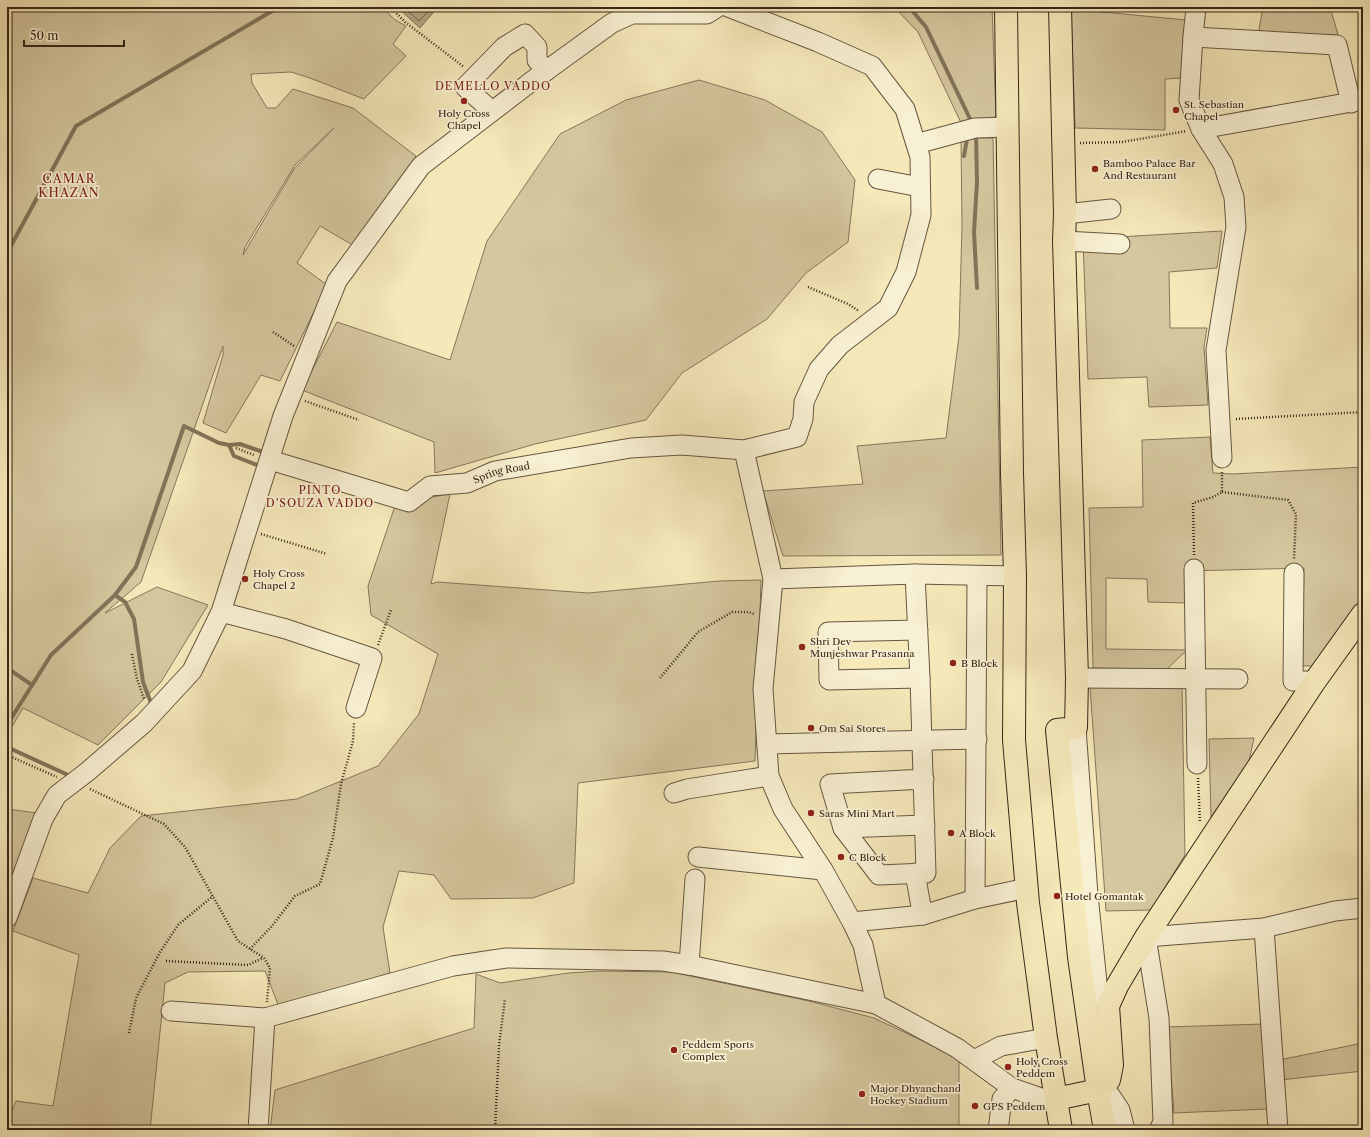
<svg xmlns="http://www.w3.org/2000/svg" width="1370" height="1137" font-family="'Libre Caslon Text',serif">
  <style>
    .green { fill: #d5c79e; stroke: #86765c; fill-rule: evenodd }
    .water { fill: #b4a683; stroke: #827359 }
    .lines { fill: none; stroke-linecap: round; stroke-linejoin: round }
    .shore { stroke: #75664e; stroke-width: 1 }
    .stream { stroke: #827359; stroke-width: 4 }
    .minor-casing { stroke: #665641; stroke-width: 21 }
    .major-casing { stroke: #362619; stroke-width: 24 }
    .highway-casing { stroke: #362619; stroke-width: 24 }
    .path { stroke: #362619; stroke-width: 2.5; stroke-dasharray: 1 2; stroke-linecap: butt }
    .minor { stroke: #f8f0d2; stroke-width: 19 }
    .major { stroke: #f5e8b9; stroke-width: 22 }
    .highway { stroke: #f5e8b9; stroke-width: 22 }
    .poi-dot { fill: #8f2418; stroke: #f8f0d2; stroke-width: 1.5 }
    .labels { text-anchor: middle; dominant-baseline: central; stroke-width: 3.5; stroke-linejoin: round; paint-order: stroke }
    .poi-label { font-size: 10px; fill: #362619; stroke: #f8f0d2; text-anchor: start }
    .street-label { font-size: 10px; fill: #362619; stroke: #f8f0d2 }
    .neighbourhood-label { font-size: 11px; letter-spacing: 1px; fill: #7a1f14; stroke: #f8f0d2 }
    .quarter-label { font-size: 12px; letter-spacing: 1px; fill: #7a1f14; stroke: #f8f0d2 }
  </style>
  <rect width="100%" height="100%" fill="#f5e8b9"/>
  <filter id="stains"><feTurbulence type="fractalNoise" baseFrequency=".005" numOctaves="4"/><feColorMatrix values="0 0 0 0 .2 0 0 0 0 .09 0 0 0 0 .02 0 0 0 .5 -.17"/></filter>
  <radialGradient id="worn" r=".72"><stop offset=".6" stop-color="#630" stop-opacity="0"/><stop offset="1" stop-color="#630" stop-opacity=".3"/></radialGradient>
  <path class="green" d="M7,7H382L395,20L406,26L393,44L406,56L364,99L310,78L291,72L251,74L252,83L267,108H276L293,89L353,108L416,156L356,247L320,226L297,263L327,285L280,381L261,375L226,433L203,423L223,355V346L141,582L105,613L157,587L208,605L161,682L98,745L23,708L7,735ZM334,128L294,169L243,255L245,247L295,165Z
    M894,7H992L996,117L979,120L963,127L918,32Z
    M1263,7H1330L1339,38L1258,35Z
    M1071,9L1186,20L1182,78L1165,79V130L1075,128Z
    M699,80L765,100L822,132L855,180L848,242L806,273L767,319L682,373L646,420L535,444L435,473L434,442L302,390L337,322L450,360L487,241L560,134L626,100Z
    M961,138H993L1001,555L783,556L763,491L863,484L857,446L946,438L959,336L962,226Z
    M1222,231L1217,268L1169,272L1170,328H1207L1204,347L1208,405L1149,407L1147,377L1088,379L1083,239Z
    M1210,437L1213,473L1233,474L1363,467V602L1315,666H1302L1304,568L1187,571L1186,603L1148,602L1147,579L1106,578V649L1187,650L1167,669L1093,668L1089,508L1143,507L1142,440Z
    M450,494L431,584L437,582L588,593L719,581L761,580L755,761L578,783L574,883L533,898L451,899L434,875L399,871L383,927L390,973L279,1007L265,971L188,972L165,983L150,1130H7V1122L16,1101L53,1106L79,955L13,931L33,878L88,893L110,848L141,816L297,799L378,766L419,714L438,654L371,615L368,586L396,503Z
    M1182,686L1185,855L1151,910L1106,911L1090,687Z
    M1254,738L1249,761L1211,817L1209,739Z
    M7,809L37,813L7,889Z
    M600,971L671,972L809,1001L874,1018L959,1058V1130H270L275,1090L474,1028L476,974L500,983L568,973Z
    M1264,1024L1267,1109L1174,1113L1167,1027Z
    M1363,1043V1071L1280,1080L1279,1060Z"/>
  <path class="water" d="M397,7H438L420,28Z"/>
  <g class="lines">
    <path class="shore" d="M403,7L419,21L433,7"/>
    <path class="stream" d="M909,7L926,27L972,123
      M976,133L977,182L974,232L977,288
      M964,156L967,139L970,137
      M7,253L76,126L279,7
      M229,445L234,456L257,465
      M115,595L125,602L134,619L143,682L151,703
      M7,668L32,685
      M7,725L51,655L115,595L136,567L184,426L219,443L229,445L240,444L266,453
      M7,747L68,775"/>
    <defs>
      <g id="minor">
        <path d="M728,7L818,42L872,66L905,109L920,157L921,215L906,272L888,308L840,345L819,369L804,402L803,419L797,437L744,450L773,579L763,689L769,776L783,809L823,870L852,922L863,945L876,1004L957,1048L1012,1088"/>
        <path d="M1196,7L1193,37L1189,100L1201,129L1223,164L1234,197L1236,227L1216,350L1222,458"/>
        <path d="M1193,37L1337,45L1351,103"/>
        <path d="M492,111L465,87L504,47L525,34L537,47V60L546,71"/>
        <path d="M1201,129L1363,100"/>
        <path d="M916,144L975,128L1008,127"/>
        <path d="M878,179L920,187"/>
        <path d="M1065,214L1111,209"/>
        <path d="M1064,241L1120,244"/>
        <path id="s1" d="M270,460L409,502L430,486L467,483L495,471L631,448L682,445L744,450"/>
        <path d="M1194,569L1197,764"/>
        <path d="M1294,573L1293,681H1315"/>
        <path d="M915,574L920,678L829,680L828,632L918,630"/>
        <path d="M773,579L915,574L1015,576"/>
        <path d="M221,612L286,629L372,658L356,708"/>
        <path d="M920,678L926,873L879,875L843,828L830,784L924,779"/>
        <path d="M1077,678L1238,679"/>
        <path d="M1076,728L1088,895L1098,992L1108,1006"/>
        <path d="M767,744L977,739"/>
        <path d="M674,793L687,789L769,776"/>
        <path d="M843,828L925,825"/>
        <path d="M698,857L823,870"/>
        <path d="M915,873L920,901L923,915"/>
        <path d="M975,899L977,576"/>
        <path d="M7,918L43,819L57,795L87,772L144,723L192,671L221,612L283,416L337,281L421,166L532,81L612,23L632,14H707L718,7"/>
        <path d="M852,922L923,915L975,899L1027,888"/>
        <path d="M1264,928L1278,1130"/>
        <path d="M689,965L695,879"/>
        <path d="M171,1011L265,1018L453,966L506,958L663,961L689,965L876,1004"/>
        <path d="M974,1060L1001,1046L1046,1038"/>
        <path d="M1098,1090L1110,1095L1120,1110L1125,1130"/>
        <path d="M258,1130L265,1018"/>
        <path d="M998,1130L1002,1099L1012,1088L1041,1098L1056,1099"/>
        <path d="M1159,1130L1163,1122L1159,1018L1146,937L1264,928L1335,911L1363,908"/>
      </g>
      <path id="major" d="M1098,1090L1109,1080L1112,1065L1108,1006L1117,986L1146,937L1202,852L1315,681L1363,614"/>
      <path id="highway" d="M1006,7L1012,473L1015,576L1014,740L1028,903L1046,1038L1061,1130
        M1060,7L1065,214L1064,241L1077,678L1076,728L1057,730L1079,957L1098,1090L1105,1130
        M1056,1099L1098,1090"/>
    </defs>
    <use href="#minor" class="minor-casing"/>
    <use href="#major" class="major-casing"/>
    <use href="#highway" class="highway-casing"/>
    <path class="path" d="M390,7L405,22L464,67
      M1080,143L1122,142L1187,131
      M808,287L848,304L859,311
      M273,332L294,346
      M305,401L359,420
      M1236,419L1363,412
      M236,448L254,455
      M1222,492L1288,500L1296,514L1294,559
      M261,534L327,554
      M1194,555L1193,503L1213,497L1222,492V472
      M378,645L391,610
      M132,654L137,679L144,699
      M660,678L698,632L732,612H748L754,614
      M7,755L57,777
      M1198,778L1200,823
      M90,789L164,824L185,847L238,941L264,958L270,968L267,1002
      M250,949L272,926L295,896L320,884L333,838L341,784L353,741L354,723
      M166,961L248,965L263,958
      M129,1033L136,998L160,952L178,925L213,896
      M495,1130L499,1045L505,999"/>
    <use href="#minor" class="minor"/>
    <use href="#major" class="major"/>
    <use href="#highway" class="highway"/>
  </g>
  <g class="poi-dot">
    <circle cx="464" cy="101" r="4"/>
    <circle cx="1176" cy="110" r="4"/>
    <circle cx="1095" cy="169" r="4"/>
    <circle cx="245" cy="579" r="4"/>
    <circle cx="802" cy="647" r="4"/>
    <circle cx="953" cy="663" r="4"/>
    <circle cx="811" cy="728" r="4"/>
    <circle cx="811" cy="813" r="4"/>
    <circle cx="951" cy="833" r="4"/>
    <circle cx="841" cy="857" r="4"/>
    <circle cx="1057" cy="896" r="4"/>
    <circle cx="674" cy="1050" r="4"/>
    <circle cx="1008" cy="1067" r="4"/>
    <circle cx="862" cy="1094" r="4"/>
    <circle cx="975" cy="1106" r="4"/>
  </g>
  <g class="labels">
    <g class="poi-label">
      <text x="1184" y="104">St. Sebastian<tspan x="1184" dy="12">Chapel</tspan></text>
      <text x="464" y="113" text-anchor="middle">Holy Cross<tspan x="464" dy="12">Chapel</tspan></text>
      <text x="1103" y="163">Bamboo Palace Bar<tspan x="1103" dy="12">And Restaurant</tspan></text>
      <text x="253" y="573">Holy Cross<tspan x="253" dy="12">Chapel 2</tspan></text>
      <text x="810" y="641">Shri Dev<tspan x="810" dy="12">Munjeshwar Prasanna</tspan></text>
      <text x="961" y="663">B Block</text>
      <text x="819" y="728">Om Sai Stores</text>
      <text x="819" y="813">Saras Mini Mart</text>
      <text x="959" y="833">A Block</text>
      <text x="849" y="857">C Block</text>
      <text x="1065" y="896">Hotel Gomantak</text>
      <text x="682" y="1044">Peddem Sports<tspan x="682" dy="12">Complex</tspan></text>
      <text x="1016" y="1061">Holy Cross<tspan x="1016" dy="12">Peddem</tspan></text>
      <text x="870" y="1088">Major Dhyanchand<tspan x="870" dy="12">Hockey Stadium</tspan></text>
      <text x="983" y="1106">GPS Peddem</text>
    </g>
    <g class="street-label">
      <text stroke="none"><textPath href="#s1" startOffset="245">Spring Road</textPath></text>
    </g>
    <g class="neighbourhood-label">
      <text x="493" y="86">DEMELLO VADDO</text>
      <text x="320" y="490">PINTO<tspan x="320" dy="13">D’SOUZA VADDO</tspan></text>
    </g>
    <g class="quarter-label">
      <text x="69" y="178">CAMAR<tspan x="69" dy="14">KHAZAN</tspan></text>
    </g>
  </g>
  <rect width="1370" height="1137" fill="none" stroke="#f5e8b9" stroke-width="24"/>
  <rect x="8" y="8" width="1354" height="1121" fill="none" stroke="#362619" stroke-width="2"/>
  <rect x="12" y="12" width="1346" height="1113" fill="none" stroke="#362619"/>
  <path d="M24 40v6h100v-6" fill="none" stroke="#362619" stroke-width="2"/>
  <text x="30" y="40" font-size="12" fill="#362619" stroke="#f8f0d2" stroke-width="3" paint-order="stroke">50 m</text>
  <rect width="100%" height="100%" filter="url(#stains)"/>
  <rect width="100%" height="100%" fill="url(#worn)"/>
</svg>
